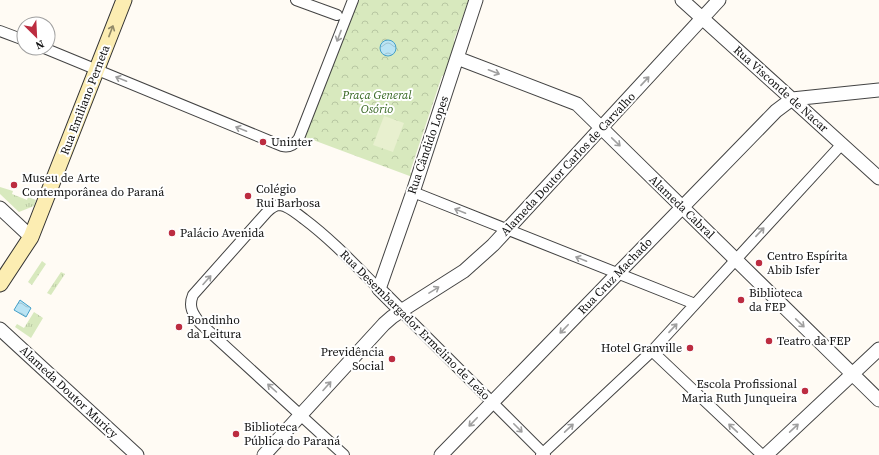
<svg xmlns="http://www.w3.org/2000/svg" width="879" height="455" font-family="'Source Serif 4',serif">
  <style>
    .grass { fill: url(#grass-tufts) }
    .park { fill: url(#park-crowns) }
    .pitch { fill: #e8f0cf }
    .water { fill: url(#water-waves); stroke: #44a0c9 }
    .lines { fill: none; stroke-linecap: round; stroke-linejoin: round }
    .minor-casing { stroke: #434343; stroke-width: 12 }
    .tertiary-casing { stroke: #434343; stroke-width: 15 }
    .secondary-casing { stroke: #323232; stroke-width: 17 }
    .minor { stroke: #fff; stroke-width: 10 }
    .tertiary { stroke: #fff; stroke-width: 13 }
    .secondary { stroke: #fcedb2; stroke-width: 15 }
    .oneway { stroke: #928a69 }
    .oneway2 { stroke: #9f9f9f }
    .poi-dot { fill: #bc2c40; stroke: #fff; stroke-width: 1.5 }
    .labels { text-anchor: middle; dominant-baseline: central; stroke-width: 4; stroke-linejoin: round; paint-order: stroke }
    .street-label { font-size: 12px; fill: #101010; stroke: #fff }
    .park-label { font-size: 12px; font-style: italic; fill: #366722; stroke: #fff }
    .poi-label { font-size: 12px; fill: #101010; stroke: #fff; text-anchor: start }
  </style>
  <defs>
    <pattern id="grass-tufts" width="24" height="20" patternUnits="userSpaceOnUse"><rect width="24" height="20" fill="#d8e9be"/><path d="M3 7l-1-3M5 7V3M7 7l1-3M15 17l-1-3M17 17v-4M19 17l1-3" fill="none" stroke="#b8c7a2"/></pattern>
    <pattern id="park-crowns" width="20" height="18" patternUnits="userSpaceOnUse"><rect width="20" height="18" fill="#d8e9be"/><path d="M2 6a3 3 0 1 1 6 0M12 15a3 3 0 1 1 6 0" fill="none" stroke="#b8c7a2"/></pattern>
    <pattern id="water-waves" width="16" height="10" patternUnits="userSpaceOnUse"><rect width="16" height="10" fill="#bae4f4"/><path d="M0 5q4-4 8 0t8 0" fill="none" stroke="#9fc3d0"/></pattern>
  </defs>
  <rect width="100%" height="100%" fill="#fffbf4"/>
  <path class="grass" d="M0,187L13,191L12,194L27,200L28,197L36,200L34,206L19,212L0,194Z
    M42,261L46,264L32,285L28,282Z
    M61,272L65,274L51,295L47,293Z
    M34,312L43,318L31,338L15,327L17,324L24,328Z"/>
  <path class="park" d="M358,0H469L454,40L455,43L444,75L442,76L410,172L415,178L305,137Z"/>
  <path class="pitch" d="M384,116L404,123L393,152L373,145Z"/>
  <path class="water" d="M380 48a8 8 0 1 1 16 0a8 8 0 1 1-16 0Z
    M20,300L31,308L26,317L14,310Z"/>
  <g class="lines">
    <defs>
      <path id="minor" d="M296,0L337,15
        M0,31L24,40
        M44,48L282,146C290,148 295,144 299,138L353,0
        M413,192L695,304
        M401,311L545,455
        M652,351L762,455
        M344,455L200,323C193,314 188,307 193,295L267,212C270,209 275,205 280,205C289,206 297,214 304,219C332,240 355,265 379,289
        M541,455L652,351L842,144"/>
      <path id="tertiary" d="M682,0L804,110L879,178
        M457,58L577,104L879,400
        M792,99L879,90
        M0,208L31,237
        M401,311L379,289L413,192L476,0
        M0,329L137,455
        M264,455L384,324L392,317L401,311L464,271L493,245L719,0
        M441,455L776,111L792,99
        M766,455L879,349"/>
      <path id="secondary" d="M0,284L31,237L124,0"/>
    </defs>
    <use href="#minor" class="minor-casing"/>
    <use href="#tertiary" class="tertiary-casing"/>
    <use href="#secondary" class="secondary-casing"/>
    <use href="#minor" class="minor"/>
    <use href="#tertiary" class="tertiary"/>
    <use href="#secondary" class="secondary"/>
  </g>
  <defs><path id="oneway-shaft" d="M-6 0H5M1.5-3L5.5 0L1.5 3" fill="none" stroke-width="1.6" stroke-linecap="round" stroke-linejoin="round"/></defs>
  <use class="oneway" href="#oneway-shaft" transform="translate(111 31) rotate(-69)"/>
  <g class="oneway2">
    <use href="#oneway-shaft" transform="translate(339 36) rotate(111)"/>
    <use href="#oneway-shaft" transform="translate(494 72) rotate(21)"/>
    <use href="#oneway-shaft" transform="translate(121 79) rotate(-158)"/>
    <use href="#oneway-shaft" transform="translate(645 81) rotate(-47)"/>
    <use href="#oneway-shaft" transform="translate(241 129) rotate(-158)"/>
    <use href="#oneway-shaft" transform="translate(616 142) rotate(44)"/>
    <use href="#oneway-shaft" transform="translate(460 211) rotate(-158)"/>
    <use href="#oneway-shaft" transform="translate(760 232) rotate(-47)"/>
    <use href="#oneway-shaft" transform="translate(581 259) rotate(-158)"/>
    <use href="#oneway-shaft" transform="translate(207 280) rotate(-48)"/>
    <use href="#oneway-shaft" transform="translate(434 290) rotate(-32)"/>
    <use href="#oneway-shaft" transform="translate(800 323) rotate(44)"/>
    <use href="#oneway-shaft" transform="translate(673 328) rotate(-47)"/>
    <use href="#oneway-shaft" transform="translate(564 329) rotate(134)"/>
    <use href="#oneway-shaft" transform="translate(327 386) rotate(-48)"/>
    <use href="#oneway-shaft" transform="translate(272 388) rotate(-138)"/>
    <use href="#oneway-shaft" transform="translate(473 422) rotate(134)"/>
    <use href="#oneway-shaft" transform="translate(518 428) rotate(45)"/>
    <use href="#oneway-shaft" transform="translate(569 428) rotate(-43)"/>
    <use href="#oneway-shaft" transform="translate(733 428) rotate(-137)"/>
    <use href="#oneway-shaft" transform="translate(794 428) rotate(-43)"/>
  </g>
  <g class="poi-dot">
    <circle cx="263" cy="142" r="4"/>
    <circle cx="14" cy="185" r="4"/>
    <circle cx="248" cy="196" r="4"/>
    <circle cx="172" cy="233" r="4"/>
    <circle cx="759" cy="263" r="4"/>
    <circle cx="741" cy="300" r="4"/>
    <circle cx="179" cy="327" r="4"/>
    <circle cx="769" cy="341" r="4"/>
    <circle cx="690" cy="348" r="4"/>
    <circle cx="392" cy="359" r="4"/>
    <circle cx="805" cy="391" r="4"/>
    <circle cx="236" cy="434" r="4"/>
  </g>
  <g class="labels">
    <g class="street-label">
      <text transform="translate(781 89) rotate(42)">Rua Visconde de Nacar</text>
      <text transform="translate(85 100) rotate(-69)">Rua Emiliano Perneta</text>
      <text transform="translate(428 145) rotate(-71)">Rua Cândido Lopes</text>
      <text transform="translate(568 164) rotate(-47)">Alameda Doutor Carlos de Carvalho</text>
      <text transform="translate(682 207) rotate(44)">Alameda Cabral</text>
      <text transform="translate(615 276) rotate(-46)">Rua Cruz Machado</text>
      <text transform="translate(415 325) rotate(45)">Rua Desembargador Ermelino de Leão</text>
      <text transform="translate(69 392) rotate(43)">Alameda Doutor Muricy</text>
    </g>
    <g class="park-label">
      <text x="377" y="95">Praça General<tspan x="377" dy="14">Osório</tspan></text>
    </g>
    <g class="poi-label">
      <text x="271" y="142">Uninter</text>
      <text x="22" y="178">Museu de Arte<tspan x="22" dy="14">Contemporânea do Paraná</tspan></text>
      <text x="256" y="189">Colégio<tspan x="256" dy="14">Rui Barbosa</tspan></text>
      <text x="180" y="233">Palácio Avenida</text>
      <text x="767" y="256">Centro Espírita<tspan x="767" dy="14">Abib Isfer</tspan></text>
      <text x="749" y="293">Biblioteca<tspan x="749" dy="14">da FEP</tspan></text>
      <text x="187" y="320">Bondinho<tspan x="187" dy="14">da Leitura</tspan></text>
      <text x="777" y="341">Teatro da FEP</text>
      <text x="682" y="348" text-anchor="end">Hotel Granville</text>
      <text x="384" y="352" text-anchor="end">Previdência<tspan x="384" dy="14">Social</tspan></text>
      <text x="797" y="384" text-anchor="end">Escola Profissional<tspan x="797" dy="14">Maria Ruth Junqueira</tspan></text>
      <text x="244" y="427">Biblioteca<tspan x="244" dy="14">Pública do Paraná</tspan></text>
    </g>
  </g>
  <g transform="translate(36 36) rotate(156)"><circle r="19" fill="#ffffff" stroke="#9f9f9f"/>
  <path d="M0-3L7 15L0 10L-7 15Z" fill="#bc2c40"/>
  <text y="-6" font-size="11" font-weight="bold" text-anchor="middle" fill="#101010">N</text>
  </g>
</svg>
